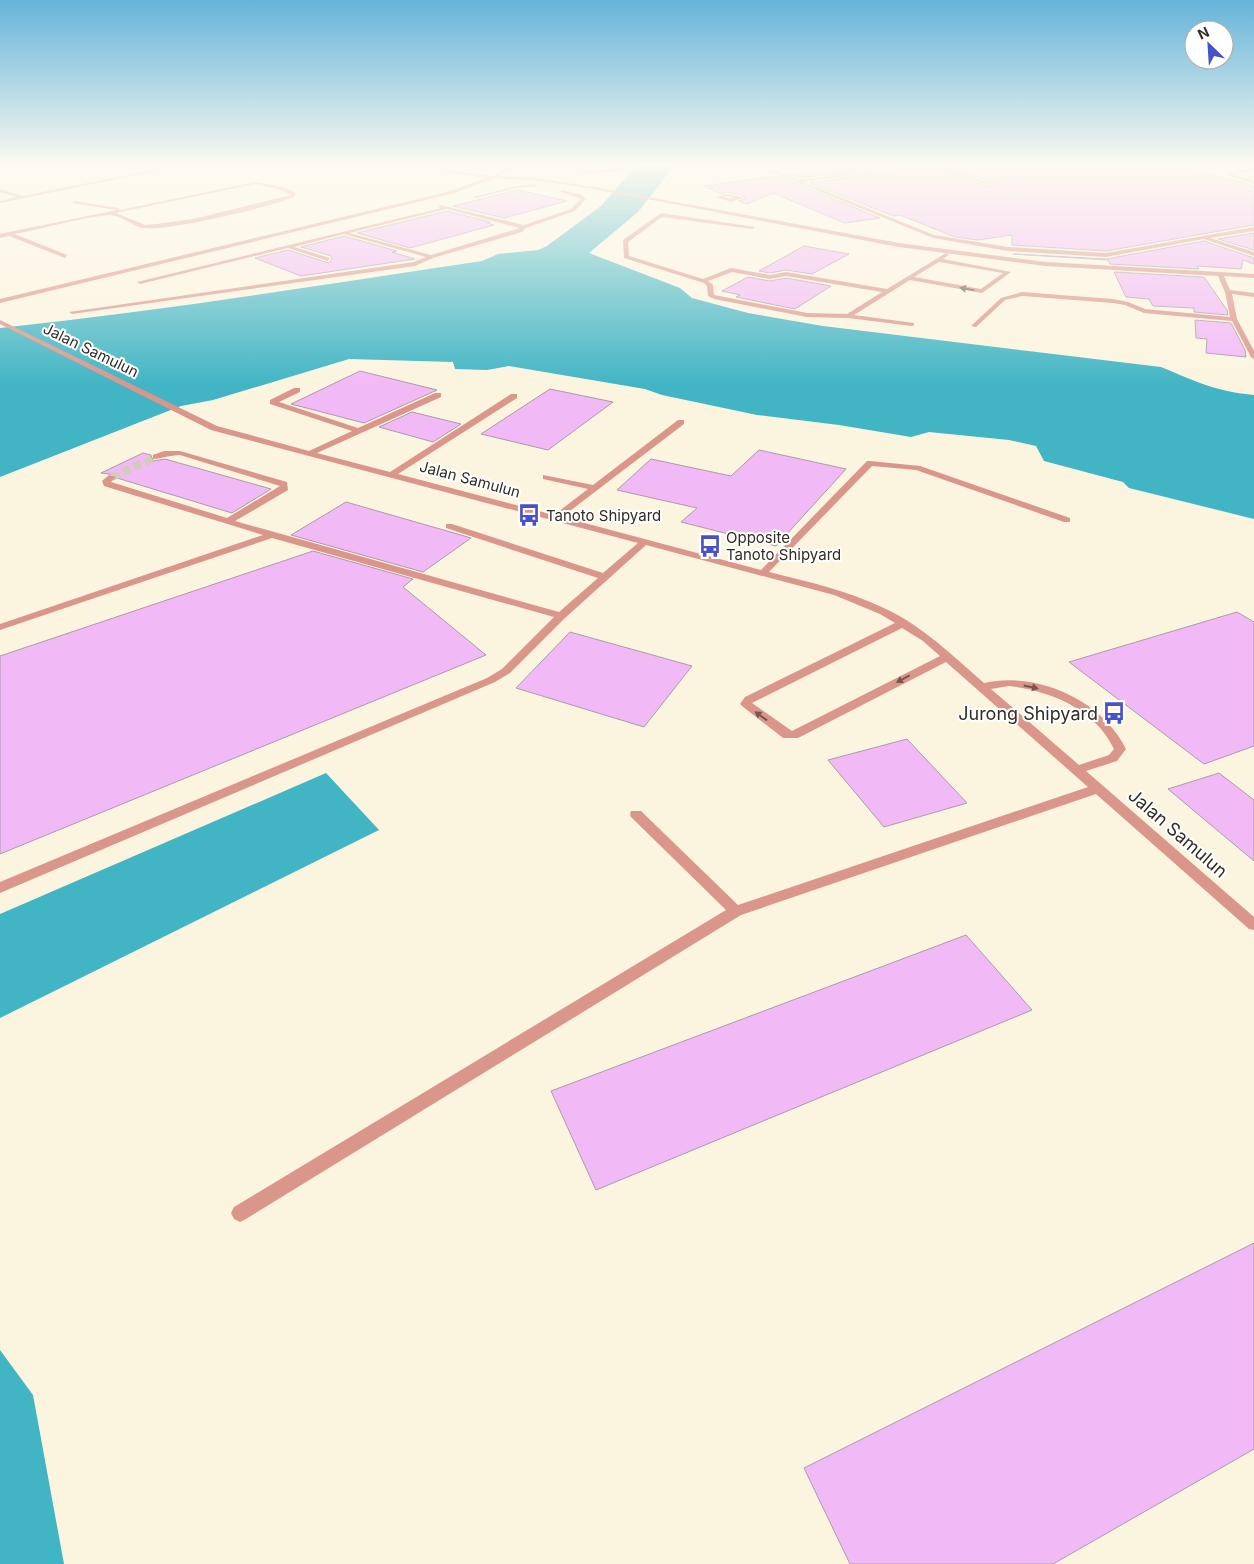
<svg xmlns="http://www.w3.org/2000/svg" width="1254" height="1564" font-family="Inter,sans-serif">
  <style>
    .water { fill: #41b5c4 }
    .building { fill: #f2b9f7; stroke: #aa9bab }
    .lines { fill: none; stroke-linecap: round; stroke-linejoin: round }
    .minor-tunnel { stroke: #d2ccba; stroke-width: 8; stroke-dasharray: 8 4; stroke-linecap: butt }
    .path { stroke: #b9b3a2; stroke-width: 1; stroke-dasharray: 1 1; stroke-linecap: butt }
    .minor { fill: #db968b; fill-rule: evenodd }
    .oneway { fill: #74574e }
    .labels { text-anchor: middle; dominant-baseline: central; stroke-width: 4; stroke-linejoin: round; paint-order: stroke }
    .far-street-label { font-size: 15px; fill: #302d25; stroke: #fff }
    .far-poi-label { font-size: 15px; fill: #302d25; stroke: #fff; text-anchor: start }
    .poi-label { font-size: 18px; fill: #302d25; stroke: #fff; text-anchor: end }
    .street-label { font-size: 18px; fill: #302d25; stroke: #fff }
  </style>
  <rect width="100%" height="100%" fill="#fbf4df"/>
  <path class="water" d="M636,166H674L638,212L589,253L680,288L692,298L748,313L823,326L1161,367C1194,381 1218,392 1254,395V519L1129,488L1123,482L1044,461L1036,446L1009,440L929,432L911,437L839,425L757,415L662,395L645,389L509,366L487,370L455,369L453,362L349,359L213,400L181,406L0,477V328C161,311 322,285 482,261L498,254L538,250L547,246L601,206Z
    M326,773L379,830L0,1018V914Z
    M0,1350L33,1395L64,1564H0Z"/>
  <path class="building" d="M862,166H902L798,178L790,175Z
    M918,166H931L989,187L995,183L944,166H1179L1254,186V225L1106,251L1012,245V235L977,240L955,237L900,215L893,216L810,183L916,168Z
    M778,176L880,218L845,223L773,193L747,204L739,201L745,199L743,195L727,192L722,194L704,186Z
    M518,190L567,201L504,218L453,206Z
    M447,211L490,222L487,223L494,225L410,248L357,233Z
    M1254,233V250L1218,239Z
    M344,236L397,251L392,252L415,259L301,276L255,258L288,250L329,263L332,259L331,256L301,247Z
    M1204,241L1254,258V264L1243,260L1241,269L1197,266L1199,269L1110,264L1108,260L1013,254L1106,259Z
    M804,246L849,254L812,274L786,270L770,273L759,271Z
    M1114,272L1204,277L1227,310L1228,315L1194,312V308L1153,306L1149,299L1126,297Z
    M748,277L770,281L786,278L831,286L795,309L736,297L740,295L722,291Z
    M1195,320L1231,323L1245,350L1246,357L1206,353L1207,339L1196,338Z
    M360,371L437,390L364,423L291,404Z
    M550,389L613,402L548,450L481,434Z
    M412,412L461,424L433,442L379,427Z
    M759,450L846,469L776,546L681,522L697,508L617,490L651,459L731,476Z
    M143,453L151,455L153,461L165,459L271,489L232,513L117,478V475L101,473Z
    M346,502L461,535L471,538L423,572L291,535Z
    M313,551L413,579L403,587L486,655L0,854V656Z
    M1237,612L1254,622V746L1204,764L1069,662Z
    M570,632L692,666L644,727L516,688Z
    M907,739L967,803L884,827L828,760Z
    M1219,773L1254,800V861L1168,789Z
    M966,935L1032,1010L596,1190L551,1091Z
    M1254,1243V1449L1053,1564H850L804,1468Z"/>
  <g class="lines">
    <path class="minor-tunnel" d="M112,477L156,457"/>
    <path class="path" d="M366,166L393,170
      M665,186L681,166"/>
    <path class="minor" d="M173,166H180L0,203V201L17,197L0,192V189L23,196Z
      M406,166L493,176L511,166H516L499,176L534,178L594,187L899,243L1045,262L1254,274V278L1224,276L1230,290L1254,293V297L1232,294L1237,319L1254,351V359L1251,357L1232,321L1144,313L1125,305L1113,303L1022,296L1005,300L976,327L971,326L1001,298L1022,292L1113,299L1128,302L1145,309L1230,317L1225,292L1218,276L1045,266L899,247L594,189L534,180L495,178L451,194L0,303V299L447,192L487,178Z
      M564,166H570L584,171L615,169L624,166L622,170C602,174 581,175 564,166Z
      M758,166H763L798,180L916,166L803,182L934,235L1008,247L1106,253L1254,227V231L1210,238L1254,252V256L1204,239L1106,257L1008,251L933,238Z
      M933,166H939L993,184L989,185Z
      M1254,168V170L1231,174L1254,181V184L1225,174Z
      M255,182L282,187L295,192V196C278,206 163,232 143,228C132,226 120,214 108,215C80,218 44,228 15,234L67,255L65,258L9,236L0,238V234L117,210L72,203L74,201L118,208L120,210ZM255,184L279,189L291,195L193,219L157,224L145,225L116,213Z
      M536,184L538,186L517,188L475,198L473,197L517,186Z
      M561,190L580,194L586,199L575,211L526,228L522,232L433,258L415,266L72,314L69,312L414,262L426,257L344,234L294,247L330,258L328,261L288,248L140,284L137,282L441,208L438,206L440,205L524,225L571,209L581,199L561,192ZM447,209L520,228L431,255L349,233Z
      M727,194L743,197V198L731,202L716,197ZM727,196L735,198L731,199L724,197Z
      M661,213L755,227L752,229L662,217L628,242L629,256L703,279L731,268L770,275L786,272L887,289L946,253L949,255L943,259L1011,272L982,293L910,280L854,315L914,323V325L912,326L848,318L807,317L714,299L708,296L707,286L704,283L624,258L623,240ZM939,262L1003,273L981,289L914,277ZM732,272L770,279L786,276L882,292L847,314L807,313L714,295L713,285L708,281Z
      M0,320L217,426L309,451L352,431L270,404V400L294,388H300V392L279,402L358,428L435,393H441V397L317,453L390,472L511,394H517V398L398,474L554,515L588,489L543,479V475L593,485L678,420H684V424L562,517L761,570L867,461H870L920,466L1070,518V522H1064L916,470L872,466L769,572C809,582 849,591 886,609C924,627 954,657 984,683C1037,671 1102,700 1126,749L1117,761L1086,771L1254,917V930L1249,929L1096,794L741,915L246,1219L240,1222L234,1219L231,1213L234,1207L726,910L631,817L630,814L631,811H641L738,905L1088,787L946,662L798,738H783L742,706L740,704L745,697L895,623L880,614L834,595L646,545L565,618L510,673L495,682L0,893V882L487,678L502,669L554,617L272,538L0,630V624L263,535L104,486L102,481L109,475L116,477L111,482L227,518L280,486L180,455C171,455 159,459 153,459V455L164,451H180L287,482L288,490L235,521L559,612L598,578L446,528V524H452L603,573L638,543L211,430L0,324ZM902,628L923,641L940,656L792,731L752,703ZM1009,686C1051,691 1095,709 1114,749L1109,755L1079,765L991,689Z"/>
  </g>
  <defs><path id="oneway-solid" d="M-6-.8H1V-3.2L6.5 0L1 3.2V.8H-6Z" transform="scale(1.25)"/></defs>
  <g class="oneway">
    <use href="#oneway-solid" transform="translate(967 289) rotate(-170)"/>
    <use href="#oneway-solid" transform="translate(903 679) rotate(152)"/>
    <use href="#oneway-solid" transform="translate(1031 687) rotate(12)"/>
    <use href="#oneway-solid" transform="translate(761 716) rotate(-144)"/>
  </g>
  <linearGradient id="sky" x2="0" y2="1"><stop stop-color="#65b4da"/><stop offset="0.43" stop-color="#fdfaf1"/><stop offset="1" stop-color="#fdfaf1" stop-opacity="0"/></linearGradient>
  <rect width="1254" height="385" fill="url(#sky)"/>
  <defs>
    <symbol id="bus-bare" viewBox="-9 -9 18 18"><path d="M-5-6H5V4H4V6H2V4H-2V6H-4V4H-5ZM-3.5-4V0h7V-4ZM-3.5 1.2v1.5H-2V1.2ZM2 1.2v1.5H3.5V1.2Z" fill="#4852c8" stroke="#fff" stroke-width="2.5" paint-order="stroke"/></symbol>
  </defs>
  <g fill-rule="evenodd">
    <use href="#bus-bare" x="513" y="499" width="32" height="32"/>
    <use href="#bus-bare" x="694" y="530" width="32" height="32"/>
    <use href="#bus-bare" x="1098" y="697" width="32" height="32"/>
  </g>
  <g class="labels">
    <g class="far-street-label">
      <text transform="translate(91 350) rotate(26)">Jalan Samulun</text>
      <text transform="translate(470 479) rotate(15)">Jalan Samulun</text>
    </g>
    <g class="far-poi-label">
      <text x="546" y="515">Tanoto Shipyard</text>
      <text x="726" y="537">Opposite<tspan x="726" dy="17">Tanoto Shipyard</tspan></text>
    </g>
    <g class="poi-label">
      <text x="1098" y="713">Jurong Shipyard</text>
    </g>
    <g class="street-label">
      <text transform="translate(1178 833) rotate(41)">Jalan Samulun</text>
    </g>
  </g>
  <g transform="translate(1209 45) rotate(335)"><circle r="24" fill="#ffffff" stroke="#acaba8"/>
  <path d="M0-4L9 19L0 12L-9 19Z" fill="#4852c8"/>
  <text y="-8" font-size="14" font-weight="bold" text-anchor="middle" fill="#302d25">N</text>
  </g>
</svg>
